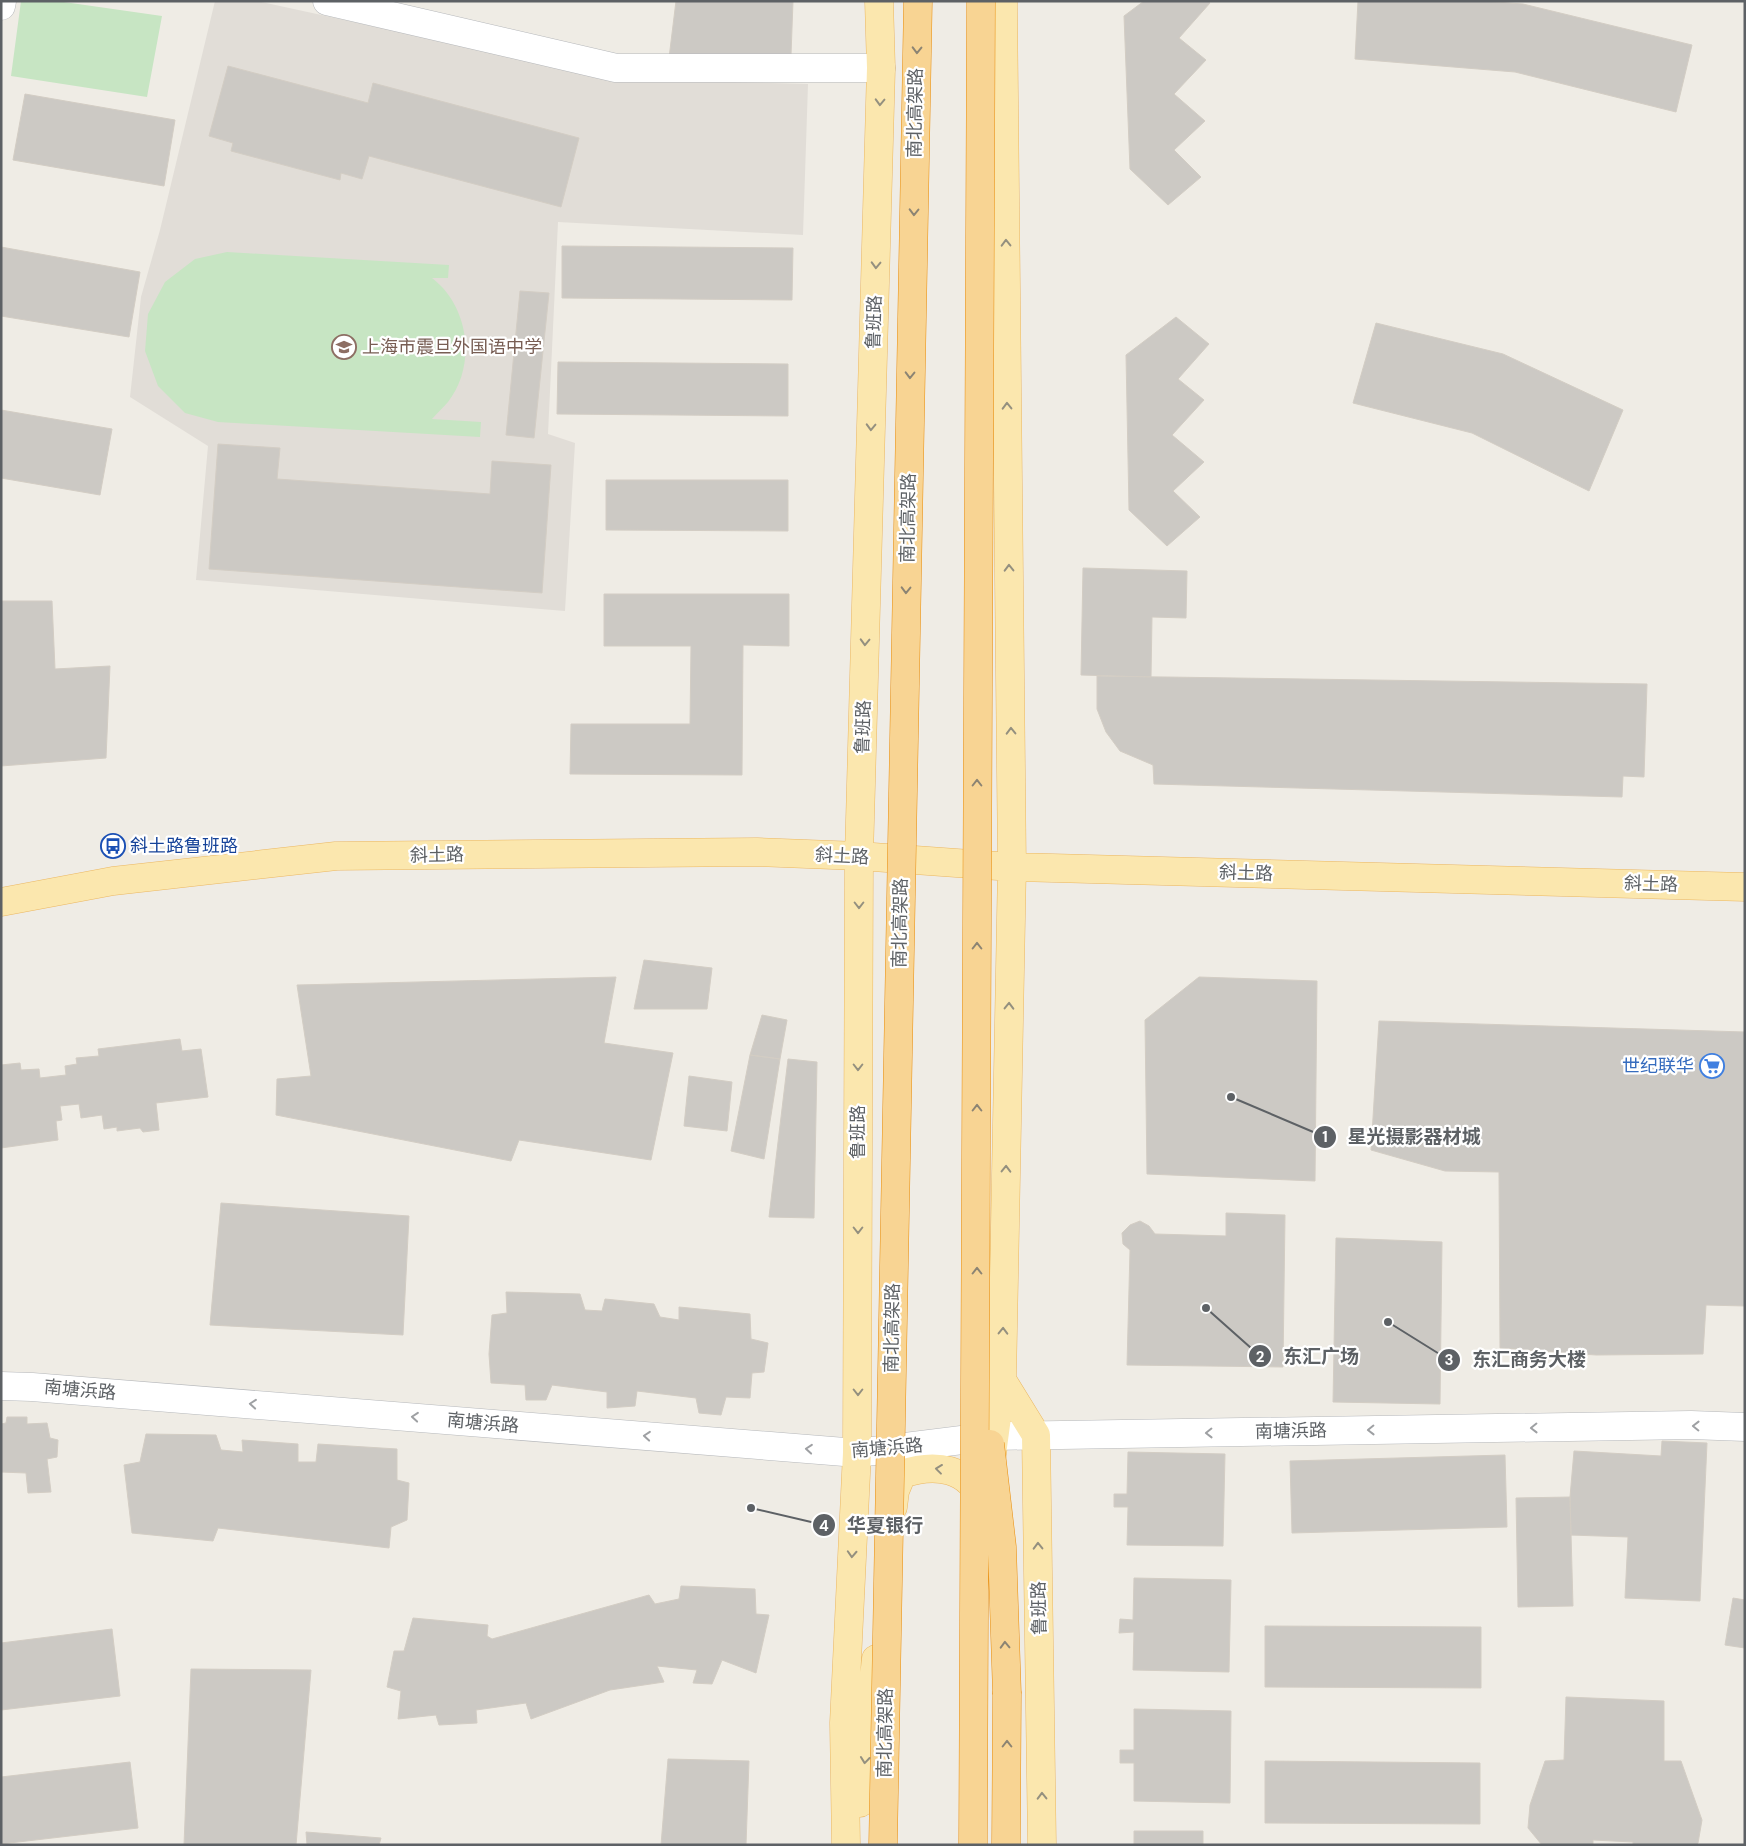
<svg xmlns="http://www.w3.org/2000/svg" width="1746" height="1846" font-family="'DM Sans','Noto Sans SC',sans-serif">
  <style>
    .education { fill: #e1ddd7 }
    .green { fill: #c7e5c3 }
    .building { fill: #ccc9c4; stroke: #d3cdc4 }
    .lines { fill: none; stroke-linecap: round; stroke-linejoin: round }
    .minor-casing { stroke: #b6b8bb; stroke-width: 29 }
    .major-casing { stroke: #ebb762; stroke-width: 29 }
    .highway-casing { stroke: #e98d0b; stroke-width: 29 }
    .minor { stroke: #fff; stroke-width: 28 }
    .major { stroke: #fbe7ae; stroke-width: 28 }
    .highway { stroke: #f8d493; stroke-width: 28 }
    .highway-bridge-casing { stroke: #e98d0b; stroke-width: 29; stroke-linecap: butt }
    .highway-bridge { stroke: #f8d493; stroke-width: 28 }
    .oneway { stroke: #8c8473 }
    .oneway2 { stroke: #94907f }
    .oneway3 { stroke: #9ea0a3 }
    .labels { text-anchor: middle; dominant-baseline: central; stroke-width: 4.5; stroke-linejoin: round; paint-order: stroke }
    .street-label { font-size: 18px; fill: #5d6165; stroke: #fff }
    .education-label { font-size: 18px; fill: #785e54; stroke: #fff; text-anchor: start }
    .transit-label { font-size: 18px; fill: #164399; stroke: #fff; text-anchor: start }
    .shop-label { font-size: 18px; fill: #366cbe; stroke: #fff; text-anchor: end }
    .leader { fill: none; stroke: #5d6165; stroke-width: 2 }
    .callout-dot { fill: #5d6165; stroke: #fff; stroke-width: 2 }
    .mark-label { font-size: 15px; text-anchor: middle; font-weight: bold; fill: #fff }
    .callout-label { font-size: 19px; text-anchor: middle; font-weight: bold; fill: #5d6165; stroke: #fff; stroke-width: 4.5; stroke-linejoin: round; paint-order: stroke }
  </style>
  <rect width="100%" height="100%" fill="#efece5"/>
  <path class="education" d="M215,1H257L615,79L808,84L803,235L558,222L548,434L575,443L565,611L196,580L208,446L130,397L141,297L160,230Z"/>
  <path class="green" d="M21,1H57L162,16L147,97L11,76Z
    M227,252L449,265L448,278H432C469,306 477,365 448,402C443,408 437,413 432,419L481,422L480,437L218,422L185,413L158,386L145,351L148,314L165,282L195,259Z"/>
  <path class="building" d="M676,1H793L791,55L669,58Z
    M1144,1H1208L1210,3L1179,38L1206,60L1174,94L1205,121L1174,150L1201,177L1168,205L1130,169L1124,16Z
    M1358,1H1482L1523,4L1692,45L1676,112L1515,72L1355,59Z
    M228,66L368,103L373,83L579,138L561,207L369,156L362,179L341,173L340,180L231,151L233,143L209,136Z
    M25,94L175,120L164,186L13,160Z
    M562,246L793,248L792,300L562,298Z
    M1,247L140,272L129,337L1,316Z
    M520,291L549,293L534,438L506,435Z
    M1176,317L1209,344L1178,379L1204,400L1172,435L1204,462L1173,491L1200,517L1167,546L1129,510L1126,355Z
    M1376,323L1503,354L1623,410L1589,491L1472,433L1353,403Z
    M558,362L788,364V416L557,414Z
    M1,410L112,429L100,495L1,478Z
    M218,444L280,448L277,479L490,494L492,461L551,465L542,593L209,569Z
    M606,480H788V531L606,530Z
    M1083,568L1187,571L1186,618L1152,617L1151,677L1081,675Z
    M604,594H789V646L743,645L742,775L570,774L571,724H690L691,646H604Z
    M1,601H52L55,669L110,666L106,758L1,766Z
    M1097,676L1647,684L1644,777L1623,776L1622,797L1154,784L1153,765L1120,751L1106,732L1097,709Z
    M644,960L712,968L707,1009H634Z
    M616,977L604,1043L673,1053L651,1160L519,1140L511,1161L276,1115L277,1079L311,1076L297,985Z
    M1199,977L1317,981L1315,1181L1147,1174L1145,1020Z
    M762,1015L787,1020L780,1059L750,1055Z
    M1379,1021L1745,1032V1306L1706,1305L1703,1354L1596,1355L1500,1348L1499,1172L1445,1171L1371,1150Z
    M180,1039L182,1051L201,1049L208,1097L156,1103L159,1130L143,1132L140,1128L117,1131V1127L104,1129L102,1115L81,1118L79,1104L60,1106L62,1120L56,1121L58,1140L1,1148V1065L20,1063L21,1070L39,1069L40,1078L66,1075L65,1066L77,1064L76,1058L99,1056L98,1049Z
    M750,1055L780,1059L764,1159L731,1151Z
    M788,1059L817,1062L814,1218L769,1217Z
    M689,1076L732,1082L727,1131L684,1126Z
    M221,1203L409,1216L403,1335L210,1325Z
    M1226,1213L1285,1215L1283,1367L1127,1365L1130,1250L1123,1244L1122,1233L1130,1225L1140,1221L1149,1226L1155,1234L1226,1236Z
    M1336,1238L1442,1242L1440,1404L1333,1402Z
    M506,1292L580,1294L585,1310L602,1311L605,1299L654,1304L660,1317L679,1320V1307L750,1314L751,1339L768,1343L764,1372L752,1373L750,1398L726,1397L721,1415L699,1413L696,1398L637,1391L635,1406L607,1408V1392L552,1385L546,1400H526L525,1385L491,1383L489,1354L492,1315L507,1313Z
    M7,1417H27V1424L47,1423L50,1438L58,1440L57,1457L47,1459L51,1492L28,1493L26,1473L1,1472V1424L6,1423Z
    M146,1434L216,1435L221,1450L243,1452L242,1440L298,1444V1462H316L318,1444L397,1449V1480L409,1483L407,1520L391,1527L389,1548L218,1528L213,1541L132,1533L124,1465L140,1462Z
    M1662,1441L1707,1443L1700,1601L1625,1598L1628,1537L1571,1535L1570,1497L1574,1451L1661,1456Z
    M1128,1452L1225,1454L1223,1546L1127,1545L1128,1507H1114V1494H1127Z
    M1505,1455L1507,1527L1292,1533L1290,1461Z
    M1570,1497L1573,1606L1518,1607L1516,1498Z
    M1134,1578L1231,1580L1229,1672L1133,1670L1134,1632L1119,1633L1120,1619L1133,1620Z
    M681,1586L755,1589L756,1614L769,1615L756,1673L722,1660L712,1684L693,1683L697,1670L657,1666L664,1682L610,1690L531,1719L526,1703L476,1710L477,1723L439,1725L436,1715L398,1719L401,1691L387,1687L394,1651H404L413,1618L488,1625L487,1636L492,1639L649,1595L655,1604L679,1599Z
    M1733,1598L1745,1600V1648L1725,1645Z
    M1265,1626L1481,1627V1688L1265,1687Z
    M112,1629L120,1696L1,1710V1643Z
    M191,1669L311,1670L296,1845H184Z
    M1566,1697L1664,1701V1761H1681L1702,1820L1698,1843L1696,1845H1633V1842L1593,1840V1845H1542L1528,1828L1530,1805L1545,1761L1564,1760Z
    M1134,1709L1231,1711L1230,1803L1134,1801V1763H1120V1750H1134Z
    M668,1759L749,1761L746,1845H661Z
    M1265,1761L1480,1763V1824L1265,1823Z
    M130,1762L138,1828L1,1844V1777Z
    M1134,1831H1203V1845H1134Z
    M306,1832L381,1838L379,1845H307Z"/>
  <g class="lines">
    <defs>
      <path id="minor" d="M327,1L616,68H881
        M1,6L2,1
        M1,1386L32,1387L857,1453L994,1436L1691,1425L1745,1427"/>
      <path id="major" d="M1,902L113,881L336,856L757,852L859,856L1012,867L1745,887
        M1002,1380L1036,1435L1042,1845
        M990,1469L1002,1380L1012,867L1003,1
        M893,1507L895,1491L902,1474C935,1463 970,1467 982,1503
        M860,1803L876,1659
        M846,1845L844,1723L857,1453L859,856L881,68L879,1"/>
      <path id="highway" d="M1006,1845L1007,1694"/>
    </defs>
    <use href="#minor" class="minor-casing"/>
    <use href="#major" class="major-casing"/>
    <use href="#highway" class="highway-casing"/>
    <use href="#minor" class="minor"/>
    <use href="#major" class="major"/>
    <use href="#highway" class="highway"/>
    <defs>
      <path id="highway-bridge" d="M990,1444L1002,1547L1007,1694
        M883,1845L918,1
        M973,1845C977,1230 977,616 981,1"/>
    </defs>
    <use href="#highway-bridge" class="highway-bridge-casing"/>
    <use href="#highway-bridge" class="highway-bridge"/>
  </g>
  <defs><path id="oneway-chevron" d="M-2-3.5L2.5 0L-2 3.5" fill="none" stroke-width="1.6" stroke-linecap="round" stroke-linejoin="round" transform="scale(1.25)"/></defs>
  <g class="oneway">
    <use href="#oneway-chevron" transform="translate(917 50) rotate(91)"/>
    <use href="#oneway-chevron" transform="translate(914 212) rotate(91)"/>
    <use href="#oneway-chevron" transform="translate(910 375) rotate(91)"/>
    <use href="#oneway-chevron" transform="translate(906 590) rotate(91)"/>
    <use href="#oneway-chevron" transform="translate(977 783) rotate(-90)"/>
    <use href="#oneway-chevron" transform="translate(977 946) rotate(-90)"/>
    <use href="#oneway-chevron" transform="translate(977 1108) rotate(-90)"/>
    <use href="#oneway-chevron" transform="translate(977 1271) rotate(-90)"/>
    <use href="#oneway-chevron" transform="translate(1005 1645) rotate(-92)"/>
    <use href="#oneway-chevron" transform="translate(1007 1744) rotate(-90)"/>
  </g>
  <g class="oneway2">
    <use href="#oneway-chevron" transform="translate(880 102) rotate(92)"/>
    <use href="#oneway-chevron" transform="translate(1006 243) rotate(-91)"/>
    <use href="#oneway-chevron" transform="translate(876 265) rotate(92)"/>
    <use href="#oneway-chevron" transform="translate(1007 406) rotate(-91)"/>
    <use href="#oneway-chevron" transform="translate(871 427) rotate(92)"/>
    <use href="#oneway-chevron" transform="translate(1009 568) rotate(-91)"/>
    <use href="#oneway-chevron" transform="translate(865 642) rotate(92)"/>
    <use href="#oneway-chevron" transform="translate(1011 731) rotate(-91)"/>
    <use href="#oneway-chevron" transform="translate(859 905) rotate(90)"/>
    <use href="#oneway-chevron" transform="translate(1009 1006) rotate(-89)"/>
    <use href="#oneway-chevron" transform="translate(858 1067) rotate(90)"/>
    <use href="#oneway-chevron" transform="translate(1006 1169) rotate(-89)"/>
    <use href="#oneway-chevron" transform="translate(858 1230) rotate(90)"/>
    <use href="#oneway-chevron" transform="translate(1003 1331) rotate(-89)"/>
    <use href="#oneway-chevron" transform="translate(858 1392) rotate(90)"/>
    <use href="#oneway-chevron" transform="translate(939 1469) rotate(-173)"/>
    <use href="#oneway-chevron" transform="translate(1038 1546) rotate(-91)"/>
    <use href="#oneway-chevron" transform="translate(852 1554) rotate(93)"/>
    <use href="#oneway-chevron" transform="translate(865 1760) rotate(96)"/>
    <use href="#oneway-chevron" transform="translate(1042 1796) rotate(-91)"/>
  </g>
  <g class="oneway3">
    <use href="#oneway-chevron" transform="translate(253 1404) rotate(-175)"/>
    <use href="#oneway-chevron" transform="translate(415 1417) rotate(-175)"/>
    <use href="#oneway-chevron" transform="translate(1696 1426) rotate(-179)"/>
    <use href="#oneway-chevron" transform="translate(1534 1428) rotate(179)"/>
    <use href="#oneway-chevron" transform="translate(1371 1430) rotate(179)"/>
    <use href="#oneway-chevron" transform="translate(1209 1433) rotate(179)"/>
    <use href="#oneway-chevron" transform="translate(647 1436) rotate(-175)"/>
    <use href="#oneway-chevron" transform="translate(809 1449) rotate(-175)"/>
  </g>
  <defs>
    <symbol id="school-ring" viewBox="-11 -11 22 22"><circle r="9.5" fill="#fff" stroke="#8d6e63" stroke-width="1.5"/><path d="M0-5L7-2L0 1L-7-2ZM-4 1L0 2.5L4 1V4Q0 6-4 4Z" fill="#8d6e63"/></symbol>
    <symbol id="bus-ring" viewBox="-11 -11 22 22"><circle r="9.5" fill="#fff" stroke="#1a4fb4" stroke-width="1.5"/><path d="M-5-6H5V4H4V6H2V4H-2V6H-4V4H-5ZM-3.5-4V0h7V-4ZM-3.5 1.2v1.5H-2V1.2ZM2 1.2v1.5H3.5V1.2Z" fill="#1a4fb4"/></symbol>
    <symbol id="supermarket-ring" viewBox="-11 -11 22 22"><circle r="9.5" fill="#fff" stroke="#3f7fe0" stroke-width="1.5"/><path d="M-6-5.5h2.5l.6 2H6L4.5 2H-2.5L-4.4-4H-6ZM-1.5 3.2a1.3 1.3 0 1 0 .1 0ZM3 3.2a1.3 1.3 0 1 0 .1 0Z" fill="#3f7fe0"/></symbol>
  </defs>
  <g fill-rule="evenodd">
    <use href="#school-ring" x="330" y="333" width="28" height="28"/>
    <use href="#bus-ring" x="99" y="832" width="28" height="28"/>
    <use href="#supermarket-ring" x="1698" y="1052" width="28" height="28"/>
  </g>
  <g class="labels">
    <g class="street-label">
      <text transform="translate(915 113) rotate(-89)">南北高架路</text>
      <text transform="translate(874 322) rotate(-88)">鲁班路</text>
      <text transform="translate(908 518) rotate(-89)">南北高架路</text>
      <text transform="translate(863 727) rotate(-88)">鲁班路</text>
      <text transform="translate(437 855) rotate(-1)">斜土路</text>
      <text transform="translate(842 856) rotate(3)">斜土路</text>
      <text transform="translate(1246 873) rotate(2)">斜土路</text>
      <text transform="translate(1651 884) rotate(2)">斜土路</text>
      <text transform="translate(900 923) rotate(-89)">南北高架路</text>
      <text transform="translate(858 1132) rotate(-90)">鲁班路</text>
      <text transform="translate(892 1328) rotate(-89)">南北高架路</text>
      <text transform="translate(80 1390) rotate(5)">南塘浜路</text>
      <text transform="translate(483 1423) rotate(5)">南塘浜路</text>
      <text transform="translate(1291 1431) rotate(-1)">南塘浜路</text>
      <text transform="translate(887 1448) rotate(-5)">南塘浜路</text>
      <text transform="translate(1039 1608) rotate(-91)">鲁班路</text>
      <text transform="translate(885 1733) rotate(-89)">南北高架路</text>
    </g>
    <g class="education-label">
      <text x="362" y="347">上海市震旦外国语中学</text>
    </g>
    <g class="transit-label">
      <text x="130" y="846">斜土路鲁班路</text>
    </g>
    <g class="shop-label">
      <text x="1694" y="1066">世纪联华</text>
    </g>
  </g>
  <path class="leader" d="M1231 1097L1325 1137M1206 1308L1260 1356M1388 1322L1449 1360M751 1508L824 1525"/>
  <g class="callout-dot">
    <circle cx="1231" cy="1097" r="5"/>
    <circle cx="1206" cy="1308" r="5"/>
    <circle cx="1388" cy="1322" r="5"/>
    <circle cx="751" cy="1508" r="5"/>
    <circle cx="1325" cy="1137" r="12"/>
    <circle cx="1260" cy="1356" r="12"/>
    <circle cx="1449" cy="1360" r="12"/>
    <circle cx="824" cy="1525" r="12"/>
  </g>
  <g class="mark-label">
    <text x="1325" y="1142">1</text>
    <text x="1260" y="1362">2</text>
    <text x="1449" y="1365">3</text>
    <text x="824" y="1531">4</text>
  </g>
  <g class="callout-label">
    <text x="1414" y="1143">星光摄影器材城</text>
    <text x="1321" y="1363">东汇广场</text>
    <text x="1529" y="1366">东汇商务大楼</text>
    <text x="885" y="1532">华夏银行</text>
  </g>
  <rect width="1746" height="1846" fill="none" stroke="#5d6165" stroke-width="5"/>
</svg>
